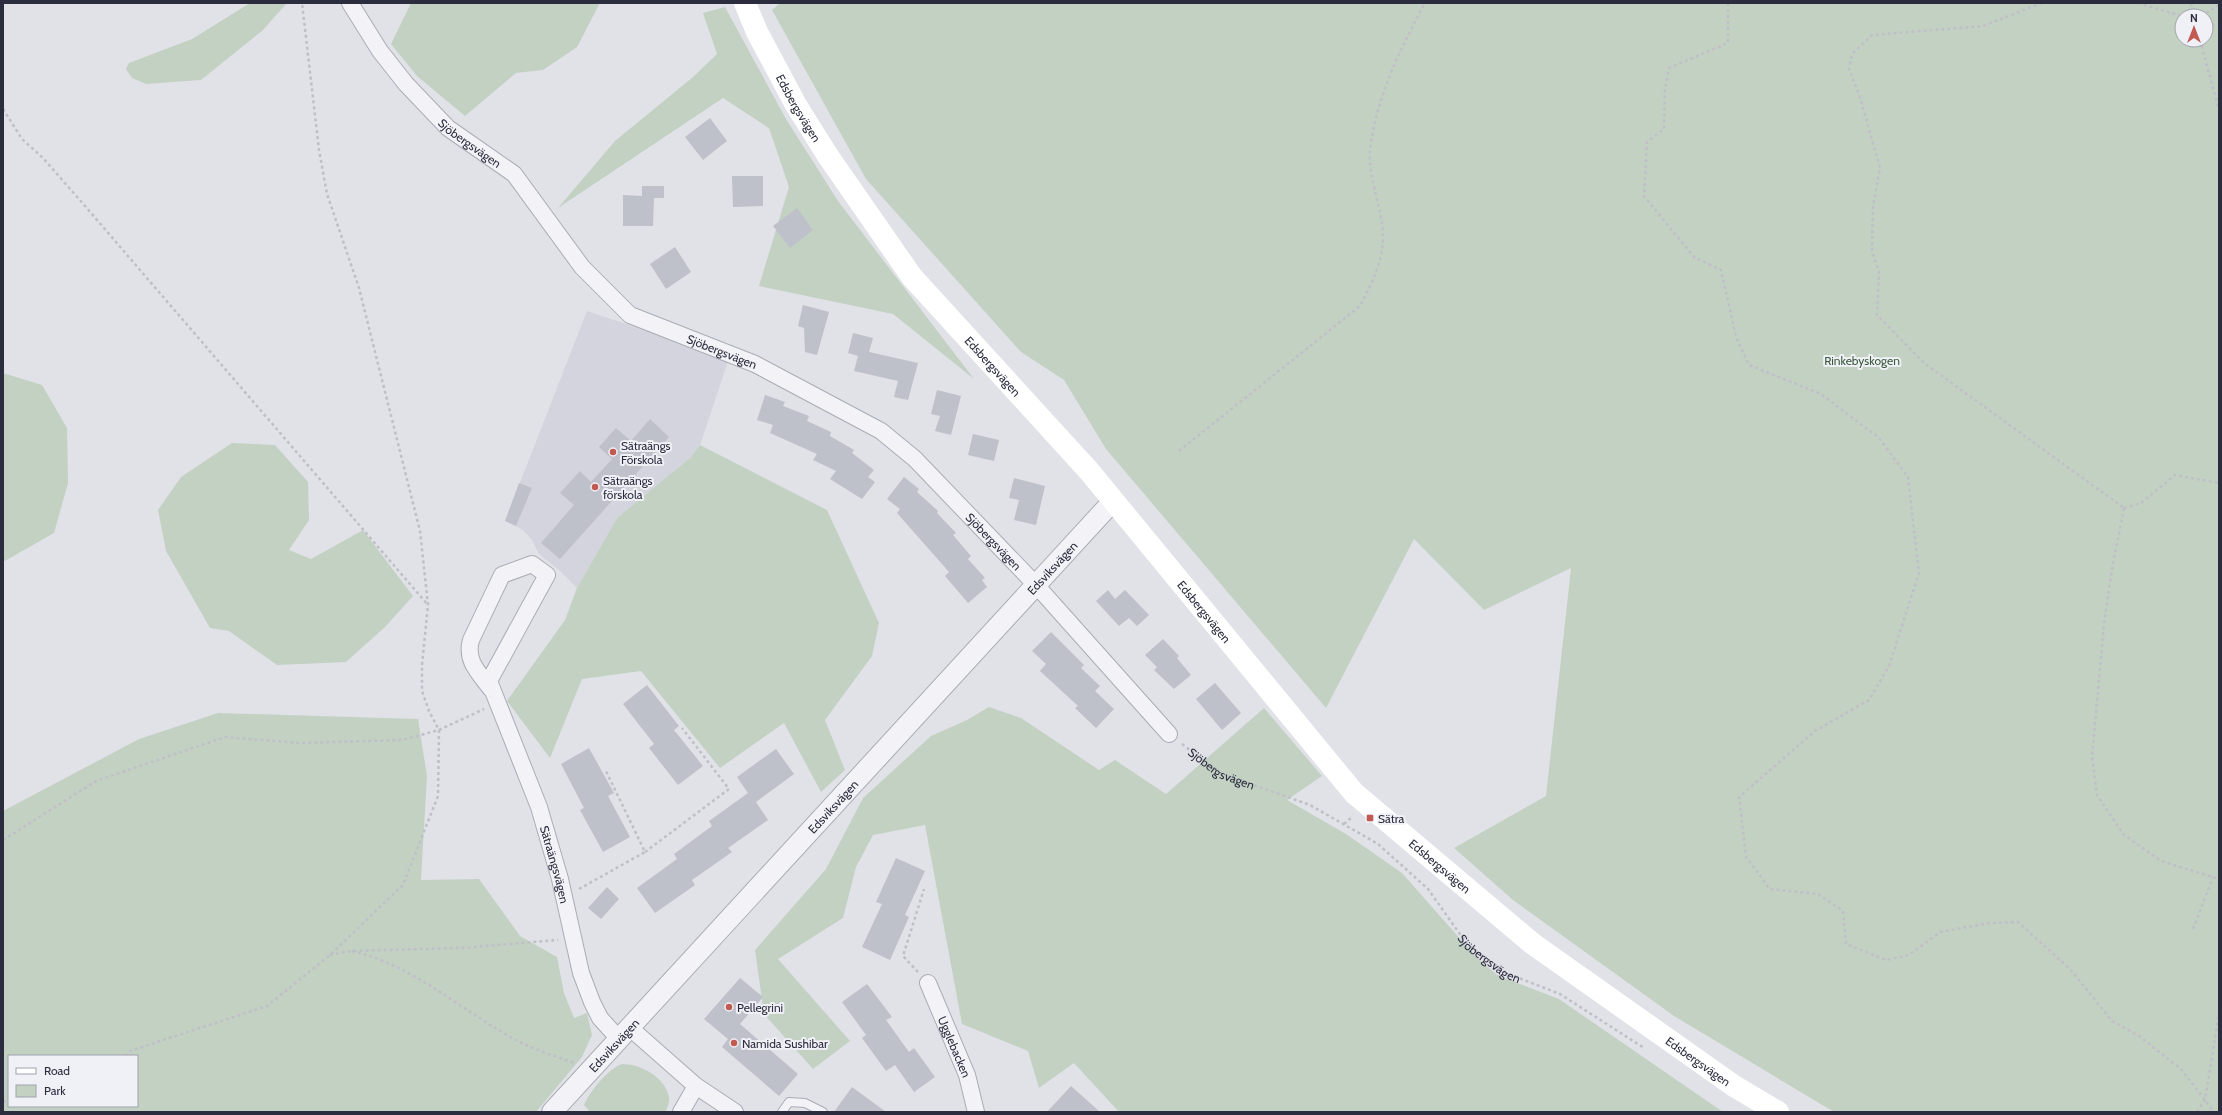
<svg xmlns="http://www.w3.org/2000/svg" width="2222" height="1115" font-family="Cabin,sans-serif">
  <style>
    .built { fill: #d3d4dd }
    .green { fill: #c3d1c3; fill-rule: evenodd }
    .building { fill: #bec0ca }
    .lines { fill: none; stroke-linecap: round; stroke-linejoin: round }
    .service-casing { stroke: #aaacb5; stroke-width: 10 }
    .minor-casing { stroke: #aaacb5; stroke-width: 18 }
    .tertiary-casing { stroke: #aaacb5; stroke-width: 22 }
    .path { stroke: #bfc0c7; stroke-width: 2.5; stroke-dasharray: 3 3; stroke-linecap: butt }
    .service { stroke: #f3f3f7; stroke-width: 8 }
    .minor { stroke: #f3f3f7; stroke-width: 16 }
    .tertiary { stroke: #f3f3f7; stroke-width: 20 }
    .secondary { stroke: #fff; stroke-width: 22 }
    .poi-dot { fill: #c25a51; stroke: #f0f1f6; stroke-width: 1.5 }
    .labels { text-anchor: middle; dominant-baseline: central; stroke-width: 4; stroke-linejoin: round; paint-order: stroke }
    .street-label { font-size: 12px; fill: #2b2d3e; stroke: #f0f1f6 }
    .park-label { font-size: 12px; fill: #39593b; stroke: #f0f1f6 }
    .poi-label { font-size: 12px; fill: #2b2d3e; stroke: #f0f1f6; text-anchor: start }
  </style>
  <rect width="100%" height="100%" fill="#e1e2e8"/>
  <path class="built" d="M587,311L729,358L700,445L690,458L617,518L577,588L559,570L539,554L532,540L522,529L505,521Z"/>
  <path class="green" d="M250,3H287L263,30L201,80L146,84L132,78L126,69L129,63L192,39Z
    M411,3H600L577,47L543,70L516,73L465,116L417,76L391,44Z
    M780,3H2219V1112H1834L1674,1016L1513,900L1454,848L1546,796L1571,568L1484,610L1414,539L1326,708L1106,449L1064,380L1021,352L866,179L772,10ZM2182,16H2206V40H2182Z
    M725,7L786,119L838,201L974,379L893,314L759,286L789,187L769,128L723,98L558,208L615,141L693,77L717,54L703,13Z
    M3,373L42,385L67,428L68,483L54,533L3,562Z
    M232,443L275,445L308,482L309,520L289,550L311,559L363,530L413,596L385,627L346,662L277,665L229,631L210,628L166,551L158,510L181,477Z
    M700,445L827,510L879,623L872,656L825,720L845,770L821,792L784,723L720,768L641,671L582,679L550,758L507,701L565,620L577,588L617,518L690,458Z
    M989,707L1021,718L1099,770L1115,760L1166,794L1264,708L1322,776L1287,800L1346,834L1402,873L1478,959L1497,975L1559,999L1723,1112H1119L1074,1063L1039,1088L1028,1051L962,1024L925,825L873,835L856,867L843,918L778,959L850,1041L813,1069L764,1014L755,950L826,869L863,798L931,736L967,720Z
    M218,713L418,719L427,776L421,880L479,879L520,936L557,957L564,993L574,1018L587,1013L592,1035L582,1057L536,1112H3V811L139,739ZM9,1056H137V1106H9Z
    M622,1064C641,1064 665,1077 669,1097C670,1101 667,1108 666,1112H590L584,1105C590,1091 608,1069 622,1064Z"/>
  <path class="building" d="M710,118L727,141L703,160L685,137Z
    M732,176H763V206L733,207Z
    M642,186H664V198H654L653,226H623V195L642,196Z
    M797,208L813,230L790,248L773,226Z
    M675,247L691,272L666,289L650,264Z
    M803,305L829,312L817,355L805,352L804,328L798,326Z
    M853,333L873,338L869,352L918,363L908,400L894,397L898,381L854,371L858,356L848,353Z
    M937,390L961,396L951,435L935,431L940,416L931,414Z
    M765,395L785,402L783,406L809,416L807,421L831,432L830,436L854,450L852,453L874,470L868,477L875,482L862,499L830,479L836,471L813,460L817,454L770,433L773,425L757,420Z
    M650,419L669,437L560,559L541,543L574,505L560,493L580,471L591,482L612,459L599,447L616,428L631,441Z
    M973,434L999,440L994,461L968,455Z
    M904,477L919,489L917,492L938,511L937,513L956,533L953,535L971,556L968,559L985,578L982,580L987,587L968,603L945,576L949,572L897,513L900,509L887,499Z
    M1014,478L1045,486L1036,525L1014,520L1019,500L1009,498Z
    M519,483L532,488L516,526L505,521Z
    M1108,590L1115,599L1125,590L1149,615L1137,626L1129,618L1119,626L1096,601Z
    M1051,632L1084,665L1081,668L1100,686L1095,691L1114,709L1096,728L1075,708L1078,706L1040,671L1046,664L1032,651Z
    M1163,639L1179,656L1177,658L1191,675L1174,689L1154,670L1157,667L1145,655Z
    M1215,683L1241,713L1222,730L1196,699Z
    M647,685L679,726L674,730L703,766L678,785L649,748L654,744L623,704Z
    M589,748L614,793L608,796L630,837L603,852L580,810L584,808L561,764Z
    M776,749L794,774L756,802L768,820L728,848L732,852L692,880L695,885L655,913L637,888L677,859L674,854L712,826L709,821L748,793L737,777Z
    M896,858L925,871L905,915L909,917L890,960L862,947L882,904L876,902Z
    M607,887L619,899L601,919L588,908Z
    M740,978L763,997L740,1024L798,1074L779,1096L722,1047L728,1039L704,1019Z
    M867,984L892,1017L886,1020L909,1052L914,1048L935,1077L914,1092L895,1065L886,1071L862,1038L866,1035L842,1002Z
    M1071,1086L1100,1112H1047Z
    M852,1087L886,1112H834Z"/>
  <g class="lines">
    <defs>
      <path id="service" d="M782,1112L789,1102L805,1103L823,1112"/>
      <g id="minor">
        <path id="s2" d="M350,3L380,51L406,84L448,128L514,174L582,267L630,315L755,364L881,431L915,459L1036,585L1169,734"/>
        <path id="s3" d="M491,689C479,673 465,661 471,640L502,575L532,564L547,575L489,681L539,807L560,879L581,973L592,1002L600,1018L618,1038"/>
        <path id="s4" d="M928,983L967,1075L976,1112"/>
        <path d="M629,1027L696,1086L735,1112"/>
        <path d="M681,1112L696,1086"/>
      </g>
      <g id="tertiary">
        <path id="s5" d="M552,1112L1113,501"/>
      </g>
    </defs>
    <use href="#service" class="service-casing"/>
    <use href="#minor" class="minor-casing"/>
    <use href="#tertiary" class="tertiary-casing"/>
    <g class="path">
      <path d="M1728,3V43L1669,68L1665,89L1664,129L1647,142L1644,196L1694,257L1721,270L1736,337L1749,365L1821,394L1879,438L1908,477L1919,573L1889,666L1869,700L1815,731L1739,797L1746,857L1770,889L1818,894L1843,911L1846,944L1886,960L1909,955L1940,932L1990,923L2018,922L2070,969L2112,1021L2139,1036L2181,1069L2214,1112"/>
      <path d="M2042,3L1983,26L1872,35L1852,54L1849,69L1859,94L1880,168L1873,206L1872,251L1879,272L1877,315L1924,363L2124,508"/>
      <path d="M2138,3L2182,16"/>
      <path d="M2191,3L2194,16"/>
      <path d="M2201,16L2219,5"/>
      <path d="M2206,23L2219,26"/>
      <path d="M2200,40L2219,110"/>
      <path d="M3,109L22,139L43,158L85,206L428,605"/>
      <path d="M1179,451L1360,306C1371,285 1384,259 1383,235C1382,208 1368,177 1370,150C1376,98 1400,49 1425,3"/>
      <path d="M2124,508L2112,569L2104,624L2092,757L2097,795L2124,835L2161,861L2219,879"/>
      <path d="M2124,508L2141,503L2175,475L2219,483"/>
      <path id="s1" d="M1182,744L1220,773L1310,805L1378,844L1428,889L1467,944L1506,973L1560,994L1644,1048"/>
      <path d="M1344,824L1352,817"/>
      <path d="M3,840L96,781L225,737L299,743L402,740L439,730L484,709"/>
      <path d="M645,852L729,789L682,728"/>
      <path d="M579,889L645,852L605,769"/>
      <path d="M2193,929L2213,877"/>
      <path d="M352,951C414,965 464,1013 520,1042C537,1051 556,1056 574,1063"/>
      <path d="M330,955L352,951L460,948L558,940"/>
      <path d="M918,972L903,956L924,889"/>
      <path d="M125,1056L130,1051L267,1006L330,955L403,885L438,796L439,730L429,711L422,691V665L428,605L420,531L359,288L327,194L319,150L302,3"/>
      <path d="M3,1101L9,1102"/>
      <path d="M2197,1112L2205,1100L2219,1013"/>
    </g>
    <use href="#service" class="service"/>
    <use href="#minor" class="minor"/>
    <use href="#tertiary" class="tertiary"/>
    <path class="secondary" id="s6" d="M745,3L757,32L796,105L828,156L912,277L1089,471L1354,793L1533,944L1734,1086L1778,1112"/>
  </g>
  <g class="poi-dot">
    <circle cx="613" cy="452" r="4"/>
    <circle cx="595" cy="487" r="4"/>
    <rect x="1366" y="814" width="8" height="8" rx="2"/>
    <circle cx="729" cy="1007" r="4"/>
    <circle cx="734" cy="1043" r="4"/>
  </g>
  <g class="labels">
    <g class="street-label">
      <text stroke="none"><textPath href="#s6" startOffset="118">Edsbergsvägen</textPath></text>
      <text stroke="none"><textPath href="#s2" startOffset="186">Sjöbergsvägen</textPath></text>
      <text stroke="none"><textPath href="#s2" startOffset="522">Sjöbergsvägen</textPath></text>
      <text stroke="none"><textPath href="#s6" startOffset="442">Edsbergsvägen</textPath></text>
      <text stroke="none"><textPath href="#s2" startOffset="858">Sjöbergsvägen</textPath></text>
      <text stroke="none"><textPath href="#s5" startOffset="739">Edsviksvägen</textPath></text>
      <text stroke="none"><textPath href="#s6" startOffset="766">Edsbergsvägen</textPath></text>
      <text stroke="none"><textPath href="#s1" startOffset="47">Sjöbergsvägen</textPath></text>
      <text stroke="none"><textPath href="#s5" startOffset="415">Edsviksvägen</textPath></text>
      <text stroke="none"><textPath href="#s3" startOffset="494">Sätraängsvägen</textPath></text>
      <text stroke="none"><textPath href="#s6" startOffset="1114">Edsbergsvägen</textPath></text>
      <text stroke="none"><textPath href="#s1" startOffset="383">Sjöbergsvägen</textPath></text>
      <text stroke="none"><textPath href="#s5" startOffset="91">Edsviksvägen</textPath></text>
      <text stroke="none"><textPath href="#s4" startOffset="69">Ugglebacken</textPath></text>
      <text stroke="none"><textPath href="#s6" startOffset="1438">Edsbergsvägen</textPath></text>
    </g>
    <g class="park-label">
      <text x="1862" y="360">Rinkebyskogen</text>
    </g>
    <g class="poi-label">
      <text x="621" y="445">Sätraängs<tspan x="621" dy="14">Förskola</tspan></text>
      <text x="603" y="480">Sätraängs<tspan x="603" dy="14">förskola</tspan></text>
      <text x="1378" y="818">Sätra</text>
      <text x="737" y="1007">Pellegrini</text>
      <text x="742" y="1043">Namida Sushibar</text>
    </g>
  </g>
  <rect width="2222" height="1115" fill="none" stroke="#2b2d3e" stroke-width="8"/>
  <rect x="8" y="1055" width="130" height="52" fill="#f0f1f6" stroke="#a1a3ac"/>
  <rect x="16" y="1068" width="20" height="6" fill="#ffffff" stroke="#a1a3ac"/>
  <text x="44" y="1075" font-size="12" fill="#2b2d3e">Road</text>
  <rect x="16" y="1085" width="20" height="12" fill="#c3d1c3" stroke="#a1a3ac"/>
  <text x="44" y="1095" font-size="12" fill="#2b2d3e">Park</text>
  <g transform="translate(2194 28)"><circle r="19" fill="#f0f1f6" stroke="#a1a3ac"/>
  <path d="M0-3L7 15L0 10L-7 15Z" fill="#c25a51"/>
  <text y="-6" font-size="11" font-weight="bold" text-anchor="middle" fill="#2b2d3e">N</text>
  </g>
</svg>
